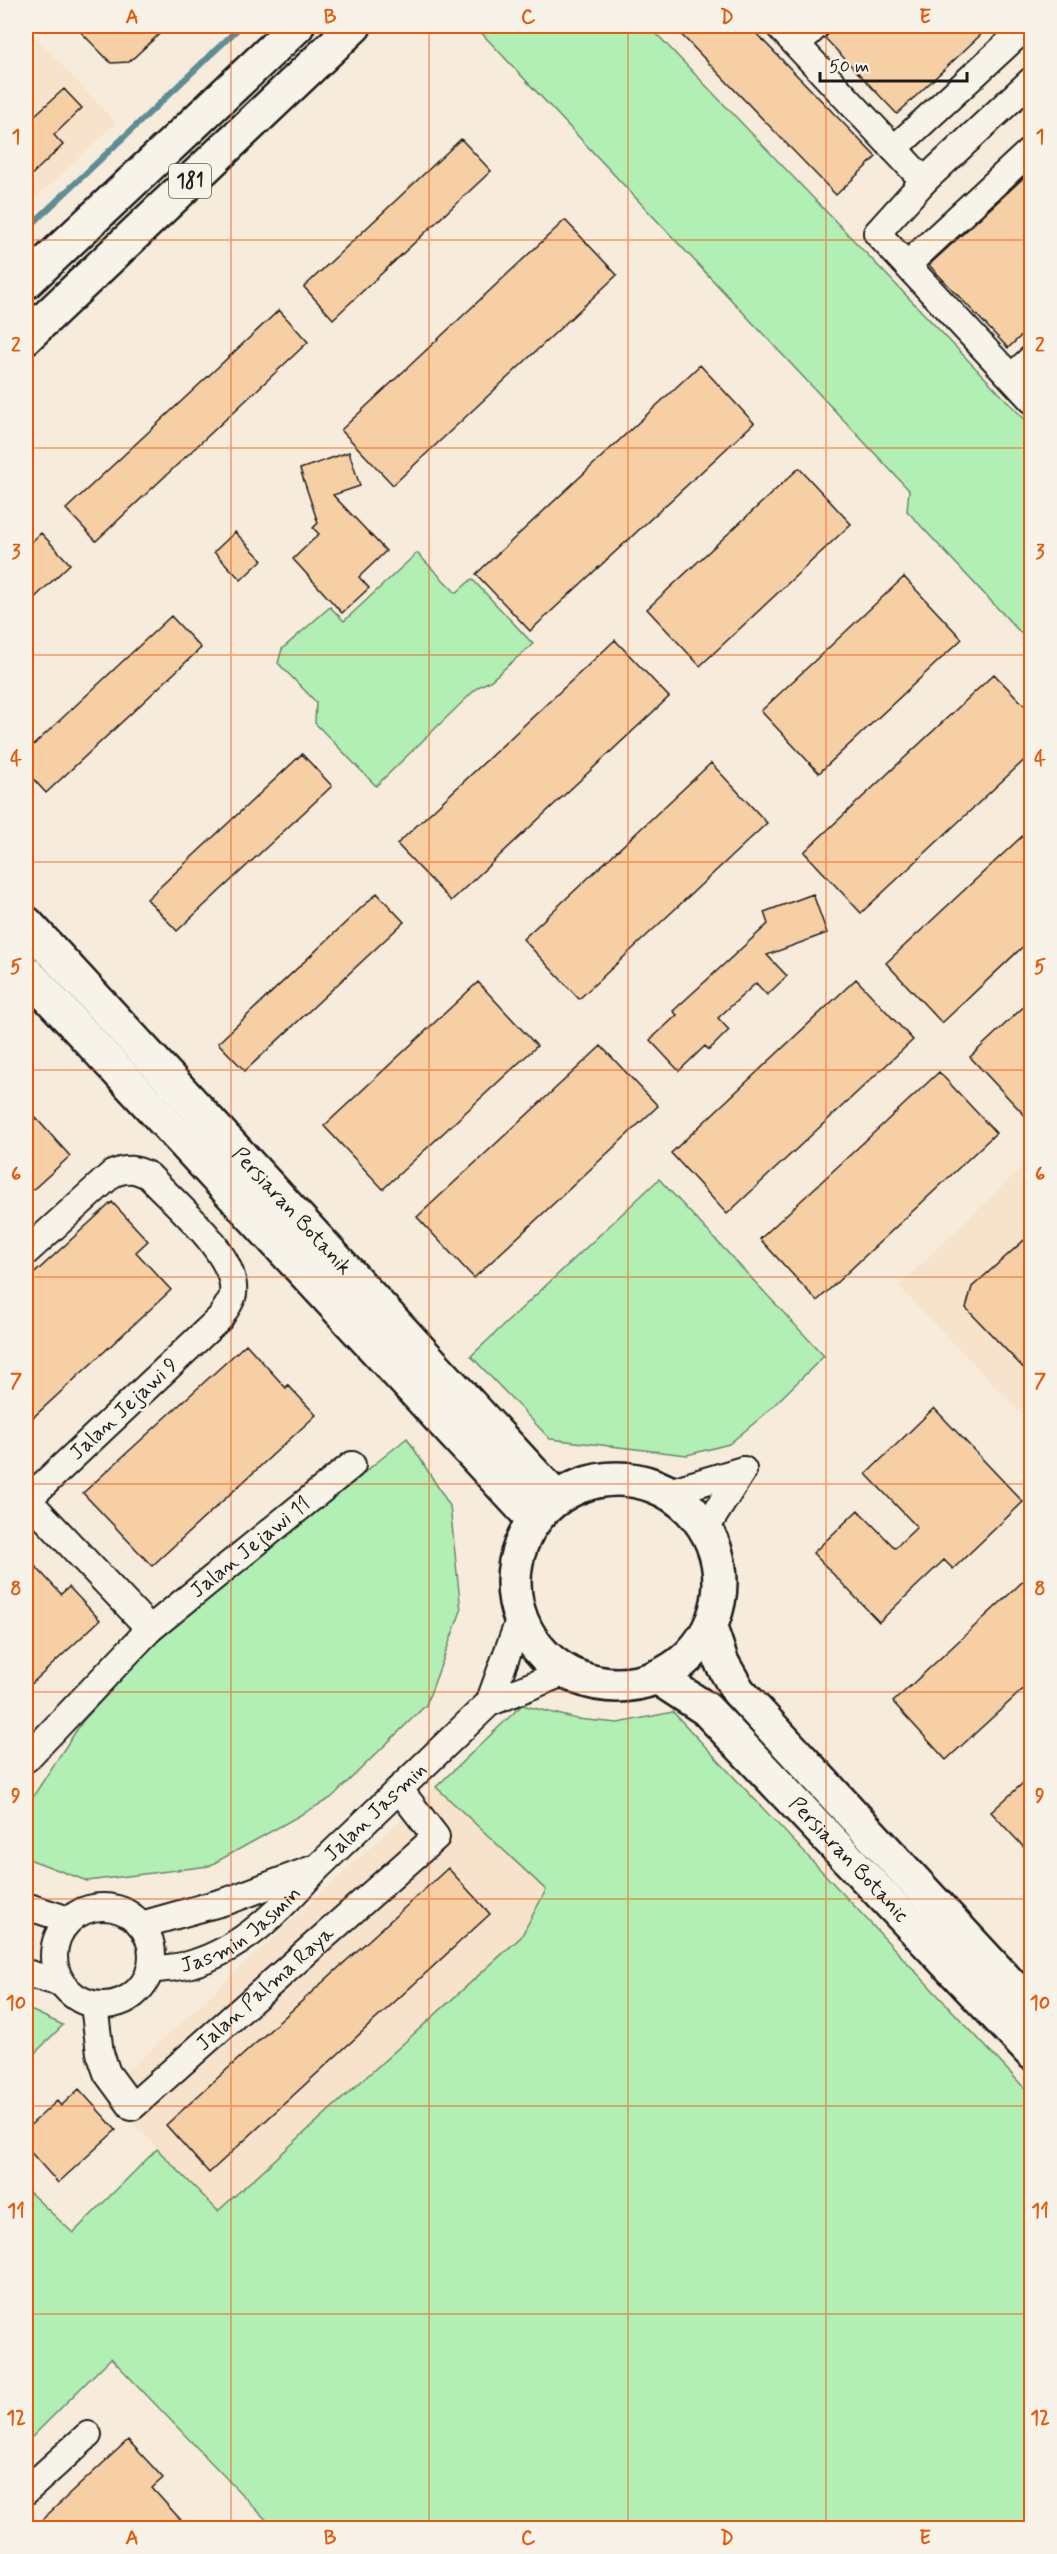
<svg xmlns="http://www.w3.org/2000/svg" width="1057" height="2554" font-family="Mynerve,sans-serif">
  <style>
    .built { fill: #f7e3cb }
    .green { fill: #b2efb4; stroke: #678668; stroke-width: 1.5 }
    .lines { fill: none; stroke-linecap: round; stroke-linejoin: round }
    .stream { stroke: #5e8d96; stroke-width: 6 }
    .building { fill: #f6cfa5; stroke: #1c1c1c; stroke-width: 1.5 }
    .minor-casing { stroke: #1c1c1c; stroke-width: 30 }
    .major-casing { stroke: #1c1c1c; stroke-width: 38 }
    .minor { stroke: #f7f3e8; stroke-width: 26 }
    .major { stroke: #f7f3e8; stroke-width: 33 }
    .grid { fill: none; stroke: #e8590c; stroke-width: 1.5; stroke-opacity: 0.55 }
    .labels { text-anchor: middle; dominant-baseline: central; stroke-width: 5; stroke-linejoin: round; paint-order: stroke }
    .shield { fill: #f7f3e8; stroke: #5e5c59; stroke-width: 1.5 }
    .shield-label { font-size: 20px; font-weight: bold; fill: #1c1c1c }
    .street-label { font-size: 21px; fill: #1c1c1c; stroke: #f7f3e8 }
    .neatline { fill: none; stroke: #e8590c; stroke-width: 2 }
    .grid-label { font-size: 20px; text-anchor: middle; font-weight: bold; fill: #e8590c }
  </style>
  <rect width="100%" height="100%" fill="#f7ecdb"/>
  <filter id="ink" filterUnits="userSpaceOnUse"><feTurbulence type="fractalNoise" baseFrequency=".0167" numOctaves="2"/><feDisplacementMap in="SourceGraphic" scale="12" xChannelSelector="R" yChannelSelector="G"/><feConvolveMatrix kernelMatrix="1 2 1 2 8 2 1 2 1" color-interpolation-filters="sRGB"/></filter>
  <g filter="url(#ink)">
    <path class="built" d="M27,27L116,123L26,207V29Z
      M1031,1158V1424L898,1286Z
      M436,1787L546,1890L522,1937L218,2212L104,2093Z"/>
    <path class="green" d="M475,26H649L1031,426V644L907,511L909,490Z
      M417,553L456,593L472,579L533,644L490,681L478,687L376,786L315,723L316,702L278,663L282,649L330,607L344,621Z
      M659,1179L824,1356L765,1414L729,1444L687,1455L550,1439L471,1356Z
      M407,1438L450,1506L461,1611L426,1705L331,1798L209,1866L87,1881L26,1858V1807L82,1722L161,1636Z
      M522,1705L577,1719L618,1723L673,1712L1031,2095V2528H274L111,2358L26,2443V2189L73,2233L157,2149L218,2211L521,1937L546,1890L436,1787Z
      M26,2008L63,2025L26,2062Z"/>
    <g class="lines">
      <path class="stream" d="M26,230L241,26"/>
    </g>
    <path class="building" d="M75,26H168L129,62L111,63Z
      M673,26H749L876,157L836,195Z
      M833,26H990L897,114L825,38Z
      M64,89L82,108L54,135L63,145L26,180V104L35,115Z
      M461,139L491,171L333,319L304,287Z
      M1032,170V326L1008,348L929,265Z
      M565,220L617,275L393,485L341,430Z
      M279,310L308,342L96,541L66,509Z
      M700,365L754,423L530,631L476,574Z
      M349,452L360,486L333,495L386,551L359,577L369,588L342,613L293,559L319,534L313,528L318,523L300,469Z
      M799,468L851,524L700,666L647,609Z
      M235,532L262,560L241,580L214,552Z
      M41,533L70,564L26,606V547Z
      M904,577L962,639L819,773L761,711Z
      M171,616L201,648L46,793L26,771V752Z
      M615,640L669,697L451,901L397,844Z
      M994,674L1032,713V753L861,913L804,852Z
      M302,754L332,786L177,931L147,899Z
      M711,763L767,823L579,999L523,939Z
      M1032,827V938L942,1023L886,963Z
      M377,893L404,922L245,1071L218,1043Z
      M813,894L827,933L767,955L787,976L767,995L756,983L718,1018L729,1030L709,1050L705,1046L679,1071L650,1040L677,1015L673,1011L768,924L764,912Z
      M856,979L913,1040L727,1214L671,1153Z
      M478,982L537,1046L383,1189L324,1126Z
      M1032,999V1123L970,1057Z
      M601,1046L658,1106L474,1278L417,1217Z
      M939,1072L996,1133L817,1301L760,1239Z
      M26,1107L70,1156L26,1196Z
      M112,1202L148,1241L136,1252L171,1290L26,1424V1281Z
      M1032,1233V1377L966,1308L972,1287Z
      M246,1344L286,1388L288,1385L316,1415L152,1566L83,1493Z
      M934,1408L1023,1502L953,1569L944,1560L879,1622L813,1553L858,1510L895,1548L917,1527L866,1474Z
      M26,1556L61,1594L69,1587L100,1620L26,1689Z
      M1032,1573V1681L946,1760L893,1702Z
      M1032,1775V1856L991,1812Z
      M448,1868L490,1914L209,2173L166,2125Z
      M79,2089L116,2130L58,2183L26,2147V2129L57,2101L61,2106Z
      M128,2440L163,2478L152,2488L189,2529H32Z"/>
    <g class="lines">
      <defs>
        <g id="minor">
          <path d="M779,26L924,181"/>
          <path d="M797,44L816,26"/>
          <path d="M1032,80L924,181L877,233L1032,400"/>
          <path d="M894,149L1027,26"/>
          <path d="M907,265L1032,149"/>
          <path d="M1012,377L1032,358"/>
          <path d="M26,1252L112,1174C126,1168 135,1168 149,1176C174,1203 238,1255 233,1294C232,1301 224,1311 220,1318L26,1501"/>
          <path d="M669,1492L743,1470"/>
          <path d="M26,1498L150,1629"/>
          <path d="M706,1528L743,1470"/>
          <path d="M489,1703L520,1618"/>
          <path id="s1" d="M26,1759L150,1629L352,1465"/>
          <path d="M26,1906L69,1920"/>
          <circle cx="103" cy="1956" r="49"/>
          <path id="s2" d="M141,1925L230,1900L318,1867L489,1703L565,1672"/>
          <path id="s3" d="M150,1970C163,1968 178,1968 191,1964C242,1950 282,1908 316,1869"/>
          <path d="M26,1973L61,1983"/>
          <path id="s4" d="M94,2005L100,2053L107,2073L132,2107L436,1837L399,1789"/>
          <path d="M26,2491L88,2435"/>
        </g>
        <g id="major">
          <path d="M26,282L297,26"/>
          <path d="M26,337L354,26"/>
          <path id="s5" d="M26,923L556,1498"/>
          <path d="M26,972L534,1520"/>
          <circle cx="617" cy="1582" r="103"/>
          <path d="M710,1628L722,1663L738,1691L1032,2008"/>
          <path id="s6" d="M657,1677L706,1709L1032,2053"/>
        </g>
      </defs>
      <use href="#minor" class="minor-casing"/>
      <use href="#major" class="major-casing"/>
      <use href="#minor" class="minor"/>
      <use href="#major" class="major"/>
    </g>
  </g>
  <path class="grid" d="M231,26V2528M429,26V2528M628,26V2528M826,26V2528M26,240H1032M26,448H1032M26,655H1032M26,862H1032M26,1070H1032M26,1277H1032M26,1484H1032M26,1692H1032M26,1899H1032M26,2106H1032M26,2314H1032"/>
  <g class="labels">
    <rect class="shield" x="169" y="164" width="42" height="34" rx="4.5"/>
    <g class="shield-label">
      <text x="190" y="181">181</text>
    </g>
    <g class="street-label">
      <text stroke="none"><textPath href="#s5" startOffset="392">Persiaran Botanik</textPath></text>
      <text transform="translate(124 1409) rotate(-43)">Jalan Jejawi 9</text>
      <text stroke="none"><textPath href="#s1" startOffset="309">Jalan Jejawi 11</textPath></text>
      <text stroke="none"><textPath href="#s2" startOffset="266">Jalan Jasmin</textPath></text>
      <text stroke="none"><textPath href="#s6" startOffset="266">Persiaran Botanic</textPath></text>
      <text stroke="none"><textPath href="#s3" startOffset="102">Jasmin Jasmin</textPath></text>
      <text stroke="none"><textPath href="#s4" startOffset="290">Jalan Palma Raya</textPath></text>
    </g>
  </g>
  <rect width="1057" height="2554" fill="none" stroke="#f7f3e8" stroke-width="66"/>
  <path d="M820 72v9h147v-9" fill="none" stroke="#1c1c1c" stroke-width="3"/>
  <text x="829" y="72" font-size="18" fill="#1c1c1c" stroke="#f7f3e8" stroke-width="4.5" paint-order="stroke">50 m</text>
  <rect x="33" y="33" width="991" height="2488" class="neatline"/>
  <g class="grid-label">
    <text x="132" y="23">A</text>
    <text x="330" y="23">B</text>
    <text x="528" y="23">C</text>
    <text x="727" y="23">D</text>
    <text x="925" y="23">E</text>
    <text x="16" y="143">1</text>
    <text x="1040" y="143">1</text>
    <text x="16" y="351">2</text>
    <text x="1040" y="351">2</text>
    <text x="16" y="558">3</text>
    <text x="1040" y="558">3</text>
    <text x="16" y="765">4</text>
    <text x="1040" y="765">4</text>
    <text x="16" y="973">5</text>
    <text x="1040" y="973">5</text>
    <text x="16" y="1180">6</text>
    <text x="1040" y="1180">6</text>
    <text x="16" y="1387">7</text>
    <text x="1040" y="1387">7</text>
    <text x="16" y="1595">8</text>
    <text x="1040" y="1595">8</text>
    <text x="16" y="1802">9</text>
    <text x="1040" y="1802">9</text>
    <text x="16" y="2009">10</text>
    <text x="1040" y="2009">10</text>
    <text x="16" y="2217">11</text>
    <text x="1040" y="2217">11</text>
    <text x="16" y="2424">12</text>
    <text x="1040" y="2424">12</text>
    <text x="132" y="2544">A</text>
    <text x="330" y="2544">B</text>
    <text x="528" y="2544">C</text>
    <text x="727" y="2544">D</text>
    <text x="925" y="2544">E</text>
  </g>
</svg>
